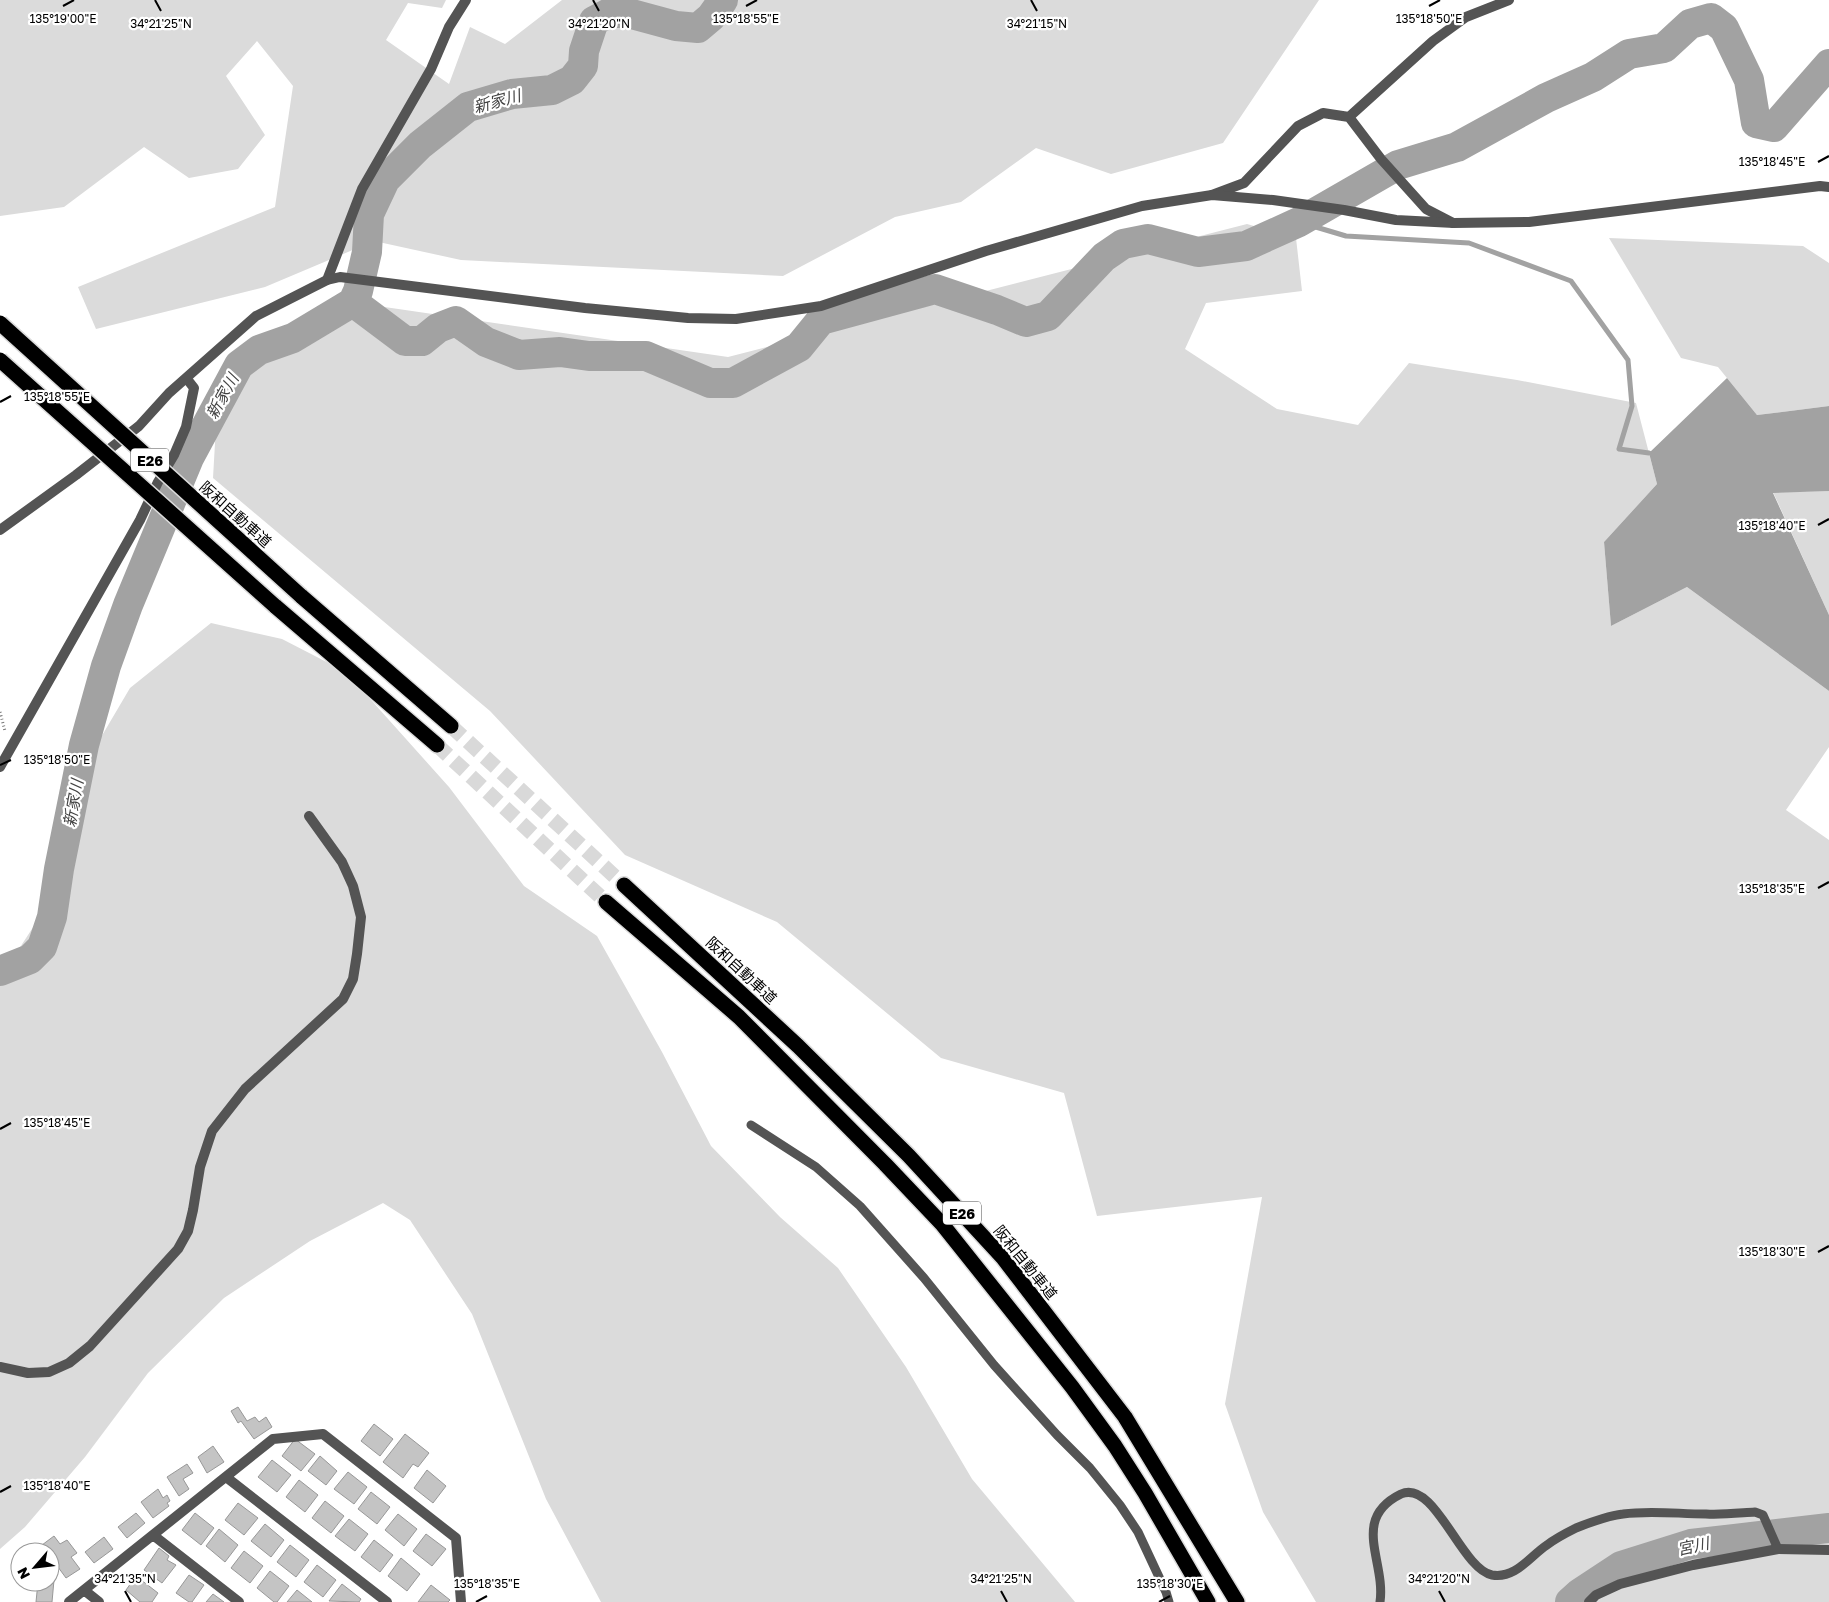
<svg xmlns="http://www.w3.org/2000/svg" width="1829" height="1602" font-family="'Golos Text','Noto Sans JP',sans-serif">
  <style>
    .green { fill: #dbdbdb }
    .water { fill: #a2a2a2 }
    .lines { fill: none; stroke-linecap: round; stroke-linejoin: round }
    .stream { stroke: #a2a2a2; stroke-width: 5 }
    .river { stroke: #a2a2a2; stroke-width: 30 }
    .building { fill: #c4c4c4; stroke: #989898 }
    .motorway-tunnel { stroke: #d9d9d9; stroke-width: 15; stroke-dasharray: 15 8; stroke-linecap: butt }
    .motorway-casing { stroke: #dbdbdb; stroke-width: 18 }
    .path { stroke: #767676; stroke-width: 3; stroke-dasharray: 1 2.5; stroke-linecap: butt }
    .service { stroke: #545454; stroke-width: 9 }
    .minor { stroke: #545454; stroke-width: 10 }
    .tertiary { stroke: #545454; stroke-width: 10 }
    .motorway { stroke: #000; stroke-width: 15 }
    .motorway-bridge-casing { stroke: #dbdbdb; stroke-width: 18; stroke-linecap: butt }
    .motorway-bridge { stroke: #000; stroke-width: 15 }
    .ticks { fill: none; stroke: #000; stroke-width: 2 }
    .labels { text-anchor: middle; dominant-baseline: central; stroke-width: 4.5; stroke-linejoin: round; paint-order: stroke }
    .shield { fill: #fff; stroke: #4c4c4c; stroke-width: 1 }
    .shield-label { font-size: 14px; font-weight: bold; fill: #000 }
    .street-label { font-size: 15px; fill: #000; stroke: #fff }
    .water-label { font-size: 16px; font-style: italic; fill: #434343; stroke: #fff }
    .ticks-label { font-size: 12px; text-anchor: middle; fill: #000; stroke: #fff; stroke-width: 4.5; stroke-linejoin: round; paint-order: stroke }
  </style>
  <rect width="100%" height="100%" fill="#fff"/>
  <path class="green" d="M0,0H446L442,8L408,3L386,40L449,84L470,27L505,44L562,0H1319L1223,143L1111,174L1036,148L961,202L895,217L783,276L461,260L374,241L265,287L96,329L78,287L275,207L293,86L257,41L226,76L265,135L238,169L189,178L144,147L64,207L0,216Z
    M1247,224L1296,238L1302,291L1206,303L1185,349L1277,409L1358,425L1409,363L1517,380L1636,403L1657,484L1604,542L1611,626L1687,587L1829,691V747L1786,810L1829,840V1602H1316L1263,1512L1225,1404L1262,1197L1097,1216L1064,1093L941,1058L777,922L625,855L490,711L213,478L218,391L357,303L728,357Z
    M1609,238L1803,246L1829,263V406L1757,415L1718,367L1681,358Z
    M1829,491V615L1773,492Z
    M211,623L282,639L346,672L449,787L524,886L597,936L662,1052L711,1146L780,1217L838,1268L906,1367L972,1479L1075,1602H601L546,1499L472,1314L410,1220L383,1203L310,1241L224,1298L148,1373L85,1457L25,1527L0,1549V978L58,889L67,795L130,688Z"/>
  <path class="water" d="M1727,378L1757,415L1829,406V491L1773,493L1829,615V691L1687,587L1611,626L1604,542L1657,484L1649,453Z"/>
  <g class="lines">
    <path class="stream" d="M1299,222L1346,236L1469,243L1571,281L1628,360L1632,406L1619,449L1649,453"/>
    <path class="river" d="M353,302L405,341H422L438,328L456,321L486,342L519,355L560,352L589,356H646L710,383H733L799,347L821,320L935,289L997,310L1026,322L1048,316L1104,257L1123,244L1148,239L1198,252L1246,246L1299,222L1398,165L1457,147L1546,98L1593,77L1629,54L1664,48L1690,24L1711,18L1724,28L1749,80L1756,123L1774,127L1829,64
      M0,971L30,959L42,947L52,917L59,869L84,745L106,666L128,605L189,458L239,365L259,350L293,338L353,302L358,291L367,252L369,214L385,180L420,145L468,107L512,94L552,90L572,80L583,66L584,51L594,21L609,13H628L676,26L698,28L711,17L723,0
      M1570,1602L1580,1593L1621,1566L1691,1544L1829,1528"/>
  </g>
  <path class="building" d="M238,1407L247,1421L255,1417L259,1422L266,1417L272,1427L254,1439L241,1421L238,1423L231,1411Z
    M374,1424L393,1439L380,1456L361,1441Z
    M405,1434L429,1453L418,1467L413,1464L403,1478L383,1462Z
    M295,1439L315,1454L301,1471L282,1456Z
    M213,1446L224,1462L207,1473L198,1457Z
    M320,1456L337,1471L326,1485L308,1471Z
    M272,1460L291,1475L277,1492L258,1477Z
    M187,1464L193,1473L183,1479L189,1489L179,1496L167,1477Z
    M427,1470L446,1486L433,1503L414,1488Z
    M348,1472L367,1487L354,1504L334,1489Z
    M299,1480L318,1495L305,1512L286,1497Z
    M158,1489L163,1498L167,1495L170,1501L167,1503L169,1506L153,1518L141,1502Z
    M371,1492L390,1507L377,1524L358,1509Z
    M325,1501L344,1516L331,1533L312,1518Z
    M238,1503L258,1518L244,1535L225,1520Z
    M136,1513L145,1523L127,1538L118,1527Z
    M195,1513L214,1528L201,1545L182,1530Z
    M398,1514L417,1529L404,1546L385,1530Z
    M349,1519L368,1534L355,1551L335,1536Z
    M265,1524L284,1540L271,1557L251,1541Z
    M219,1529L238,1545L225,1562L206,1546Z
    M426,1534L446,1549L432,1566L413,1551Z
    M54,1536L60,1544L67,1540L77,1553L71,1557L80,1569L66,1578L50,1556V1552H47L42,1545Z
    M104,1537L113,1549L94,1563L85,1552Z
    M374,1540L393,1555L380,1572L361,1557Z
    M290,1545L309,1560L296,1577L277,1562Z
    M159,1548L169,1556L167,1560L176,1565L162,1583L144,1570Z
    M244,1551L263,1566L250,1583L231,1568Z
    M401,1558L420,1574L407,1591L388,1576Z
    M317,1565L336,1580L323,1597L304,1582Z
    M270,1571L289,1586L277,1602H274L257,1588Z
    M189,1575L204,1585L192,1602H189L176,1593Z
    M136,1576L158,1593L152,1602H140L126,1590Z
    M50,1580H54L52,1602H36L38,1582H50Z
    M342,1584L361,1599L359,1602L329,1601Z
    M431,1585L450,1600L448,1602H418Z
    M297,1590L312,1602H287Z
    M213,1594L224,1602H206Z"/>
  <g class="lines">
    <path class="motorway-tunnel" d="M451,726L624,885
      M437,745L606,902"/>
    <defs>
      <path id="motorway" d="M301,596L451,726
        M275,606L437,745
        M624,885L798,1046L909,1156L1003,1258L1125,1417L1237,1602
        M606,902L739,1017L885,1164L942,1224L1072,1387L1115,1446L1145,1493L1208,1602"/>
    </defs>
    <use href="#motorway" class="motorway-casing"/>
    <path class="path" d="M0,712L5,731"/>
    <path class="service" d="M751,1125L816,1167L860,1206L924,1278L994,1365L1057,1435L1090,1468L1120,1505L1138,1532L1166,1592L1169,1602
      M1380,1602C1386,1561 1350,1519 1401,1494C1435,1479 1461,1569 1492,1575C1516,1579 1530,1556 1547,1545C1556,1538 1566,1533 1576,1528C1591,1522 1607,1516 1623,1514C1650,1510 1679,1514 1706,1514C1722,1515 1739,1513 1755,1512L1763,1515L1778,1549"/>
    <path class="minor" d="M1349,117L1433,41L1466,17L1509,0
      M1212,195L1244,183L1298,126L1323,113L1349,117L1381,159L1426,209L1453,223
      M327,280L362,189L431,69L449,27L466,0
      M0,767L140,520L158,482L174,455L186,427L194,388L187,379
      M0,1367L28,1373L49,1372L69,1363L90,1346L178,1249L188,1231L193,1210L200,1167L212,1131L245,1089L343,999L353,979L357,954L361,917L353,886L342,862L309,816
      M226,1477L387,1602
      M153,1535L239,1602
      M84,1590L99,1602
      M69,1602L273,1439L323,1434L456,1538L461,1602
      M1589,1602L1596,1595L1620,1584L1693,1565L1778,1549L1829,1550"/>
    <path class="tertiary" d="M0,530L76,475L139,426L169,393L256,316L327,280L340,277L585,308L688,318L736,319L821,306L986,251L1142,206L1212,195L1273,200L1344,210L1396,220L1454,223L1529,222L1820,186L1829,187"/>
    <use href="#motorway" class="motorway"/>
    <defs>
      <path id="motorway-bridge" d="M0,323L301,596
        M0,360L275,606"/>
    </defs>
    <use href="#motorway-bridge" class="motorway-bridge-casing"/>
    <use href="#motorway-bridge" class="motorway-bridge"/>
  </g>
  <path class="ticks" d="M155,0L161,11M593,0L599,11M1031,0L1037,11M63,6L74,0M746,6L757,0M1429,6L1440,0M1818,162L1829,156M0,402L11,396M1818,525L1829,519M0,765L11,760M1818,888L1829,882M0,1129L11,1123M1818,1252L1829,1246M0,1492L11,1486M125,1591L131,1602M1001,1591L1007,1602M1439,1591L1445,1602M476,1602L487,1596M1159,1602L1170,1596"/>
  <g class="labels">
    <g class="shield">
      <rect x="131" y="448.5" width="38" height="23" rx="4"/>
      <rect x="943" y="1201.5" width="38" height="23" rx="4"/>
    </g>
    <g class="shield-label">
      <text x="150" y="460">E26</text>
      <text x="962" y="1213">E26</text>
    </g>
    <g class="street-label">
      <text transform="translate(236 514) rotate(42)">阪和自動車道</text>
      <text transform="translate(742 970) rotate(43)">阪和自動車道</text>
      <text transform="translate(1026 1262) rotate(51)">阪和自動車道</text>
    </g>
    <g class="water-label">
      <text transform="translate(497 101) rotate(-15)">新家川</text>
      <text transform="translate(222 396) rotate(-61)">新家川</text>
      <text transform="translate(73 803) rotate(-80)">新家川</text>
      <text transform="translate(1693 1546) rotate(-12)">宮川</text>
    </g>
  </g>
  <g class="ticks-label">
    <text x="63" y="23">135°19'00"E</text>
    <text x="746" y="23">135°18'55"E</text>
    <text x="1429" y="23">135°18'50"E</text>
    <text x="161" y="28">34°21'25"N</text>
    <text x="599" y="28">34°21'20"N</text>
    <text x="1037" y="28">34°21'15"N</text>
    <text x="1772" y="166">135°18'45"E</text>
    <text x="57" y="401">135°18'55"E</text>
    <text x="1772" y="530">135°18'40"E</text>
    <text x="57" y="764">135°18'50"E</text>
    <text x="1772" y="893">135°18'35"E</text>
    <text x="57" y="1127">135°18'45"E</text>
    <text x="1772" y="1256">135°18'30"E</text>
    <text x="57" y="1490">135°18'40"E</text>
    <text x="125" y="1583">34°21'35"N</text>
    <text x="1001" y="1583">34°21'25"N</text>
    <text x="1439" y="1583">34°21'20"N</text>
    <text x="487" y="1588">135°18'35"E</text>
    <text x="1170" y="1588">135°18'30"E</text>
  </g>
  <g transform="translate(35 1567) rotate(242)"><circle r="24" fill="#ffffff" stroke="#999999"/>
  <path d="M0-4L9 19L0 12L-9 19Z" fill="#000000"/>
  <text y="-8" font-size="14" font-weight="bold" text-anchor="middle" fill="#000000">N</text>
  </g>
</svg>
